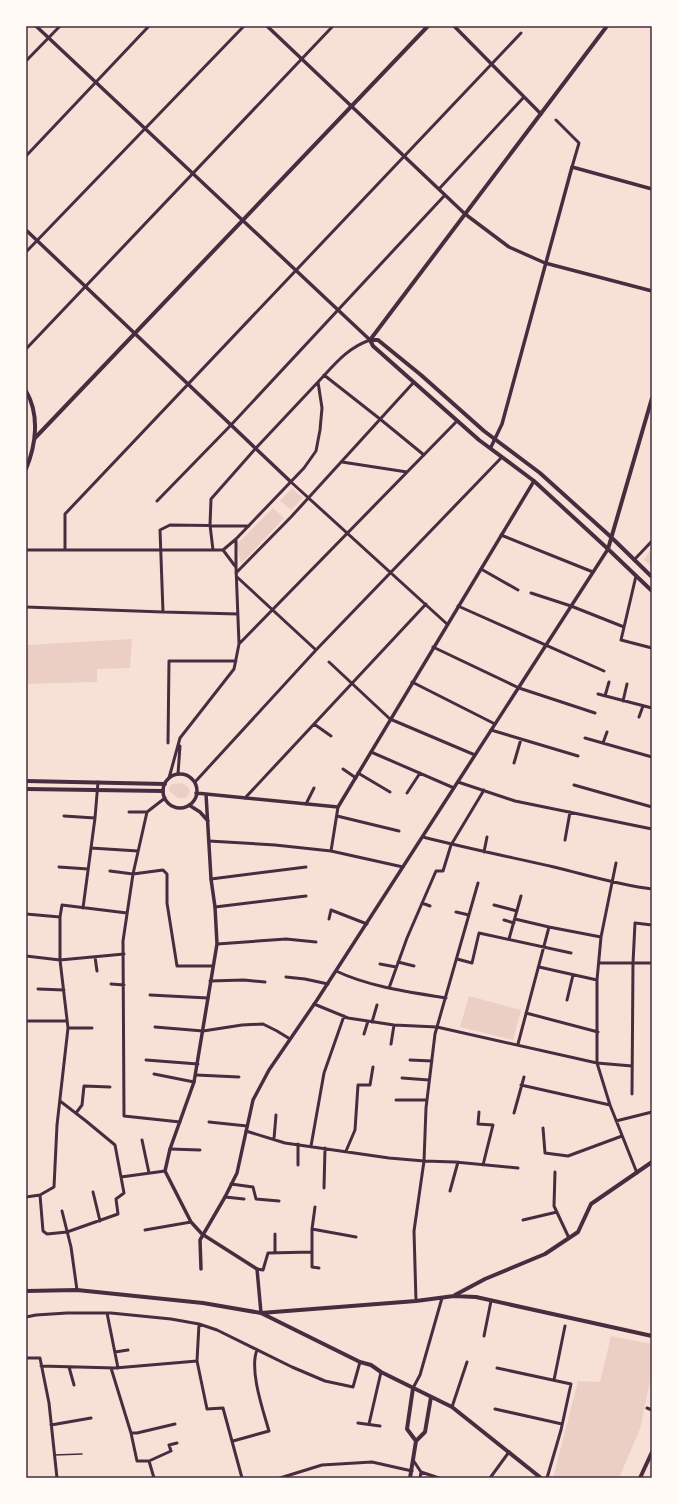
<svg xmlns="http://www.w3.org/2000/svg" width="678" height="1504" font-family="'DejaVu Sans',sans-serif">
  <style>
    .green { fill: #ebcfc5 }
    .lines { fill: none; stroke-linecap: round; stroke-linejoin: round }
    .service { stroke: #4a2c40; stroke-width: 1.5 }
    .minor { stroke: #4a2c40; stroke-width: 3 }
    .tertiary { stroke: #4a2c40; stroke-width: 3.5 }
    .secondary { stroke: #4a2c40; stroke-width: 4 }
    .neatline { fill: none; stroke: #4a2c40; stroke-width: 1.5 }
  </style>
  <rect width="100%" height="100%" fill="#f7e1d7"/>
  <path class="green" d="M292,488L303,498L291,510L280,501Z
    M273,508L284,518L241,564L237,544Z
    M652,548V567L644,560Z
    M132,639L130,668L97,669V682L26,684V645Z
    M182,783C190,787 192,791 186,798H178L169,791V788L172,784Z
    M469,996L521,1010L513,1040L460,1027Z
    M611,1336L652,1344V1372L640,1429L619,1478H553L578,1381L600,1382Z"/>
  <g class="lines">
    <path class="service" d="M54,1455L82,1454"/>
    <path class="minor" d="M26,61L60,26
      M556,120L579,143L572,167
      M26,156L149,26
      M439,189L524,97
      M26,252L244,26
      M26,349L333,26
      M324,375L380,419L424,455
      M342,462L407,472
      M291,482L447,624
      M157,501L231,425L445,195
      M501,535L593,572
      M26,550H223
      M65,550V514L521,33
      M213,550L210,525L211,499L256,448L318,382
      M223,550L236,539L304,468L316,451L320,430L322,408L318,382C335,364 347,348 370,340
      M223,550L235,566
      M634,560L652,541
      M481,569L518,590
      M236,573L291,517L414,382
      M636,576L621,640L652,648
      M237,577L316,650
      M531,593L571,606L624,627
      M458,606L604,671
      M26,607L163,612L160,530L170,525L249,526
      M163,612L238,614
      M239,644L457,421
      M433,647L519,688L595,713
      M329,662L390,719L475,755
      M412,682L495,724
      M598,694L652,708
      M605,696L609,682
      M623,701L627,684
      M639,717L643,706
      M314,724L331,736
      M491,730L578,756
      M585,738L652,757
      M168,743L169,661H236
      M603,743L607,732
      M371,752L454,788
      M514,763L521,739
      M343,769L356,778
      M358,773L390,792
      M178,774L180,746
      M169,778L180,738L234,669L239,644L236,567V539
      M195,782L316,650L502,457
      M458,782L515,801L652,829
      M574,785L652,807
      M407,793L420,773
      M165,798L147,812L133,874L123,941L124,1116L180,1122
      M245,798L426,604
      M306,804L314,788
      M129,812H147
      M64,816L95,818
      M337,816L399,831
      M423,837C466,848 510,857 554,867C587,875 618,885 652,889
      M565,840L570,812
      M209,841L275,845L331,851L403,867
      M91,848L138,851
      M331,851L338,807
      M484,852L487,837
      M616,863L601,937L597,980V1063L610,1105L637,1173
      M59,867L88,869
      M110,871L133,874L163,870L167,874V903L177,966H213
      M211,879L306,867
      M422,903L430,906
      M494,905L517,911
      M215,907L306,896
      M83,908L95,818L98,782
      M456,912L469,915
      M26,914L60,917
      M329,919L331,910L367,924
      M515,919L549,927
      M504,920L514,923
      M509,939L521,896
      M217,944L286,939L316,942
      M26,956L60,960L124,954
      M95,957L97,971
      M457,959L472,963L479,933L571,953
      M398,962L414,966
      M599,963H652
      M380,964L396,967
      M539,967L597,980
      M336,971C370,987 409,992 446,998
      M286,977L305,979L328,984
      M210,981L244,980L265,982
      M111,984L124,985
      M389,988L407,938L436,871H443L451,845L484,790
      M38,989L64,990
      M150,995L208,998
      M567,1000L573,975
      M314,1004L348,1018L394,1025L437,1027L597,1063L632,1066
      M526,1013L598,1032
      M26,1021H66
      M372,1022L377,1005
      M155,1027L203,1031L242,1025L263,1024L277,1031L290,1039
      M68,1028H92
      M364,1034L368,1021
      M391,1044L394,1025
      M518,1044L549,927L601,937
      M146,1060L198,1064
      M410,1060L432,1061
      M154,1074L194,1082
      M196,1075L239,1077
      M402,1078L429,1080
      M521,1085L610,1105
      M632,1094L633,963L635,923L652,925
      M396,1100H427
      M479,1112L478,1124L493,1125L483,1165
      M76,1113L82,1105L84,1086L110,1087
      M514,1113L524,1077
      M616,1121L652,1112
      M209,1122L247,1126
      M543,1128L545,1153L568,1156L622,1136
      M246,1131L285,1143L389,1158L424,1161L455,1162L518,1168
      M274,1139L276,1115
      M142,1140L149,1173
      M311,1146L324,1073L344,1016
      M170,1149L200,1150
      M346,1151L355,1130L358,1085H370L373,1067
      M298,1165V1144
      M555,1172L554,1206L569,1238
      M121,1177L165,1171
      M231,1184L253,1187L256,1199L279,1201
      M324,1188L325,1148
      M450,1191L458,1162
      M93,1192L100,1221
      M40,1195L43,1231L47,1234L67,1232L118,1214L116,1199L124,1193L115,1145L86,1121L60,1101
      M26,1197L40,1195L54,1187L57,1125L68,1028L60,960V917L62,905L127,913
      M225,1197L244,1199
      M62,1211L71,1247L77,1290
      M523,1220L557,1212
      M312,1229L356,1237
      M145,1230L191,1222
      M275,1234V1253
      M312,1252V1267L319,1268
      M257,1269L263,1270L268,1253L312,1252V1229L315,1207
      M416,1301L414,1231L424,1161L426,1108L435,1034L478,883
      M107,1313L118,1368
      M26,1317L36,1315L67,1313H111L171,1319L199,1324L217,1330L292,1367L325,1381L353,1387L360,1362
      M199,1324L197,1361L207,1409L223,1408L242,1478
      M484,1336L491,1301
      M115,1352L128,1350
      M26,1358H40L49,1403L57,1478
      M41,1366L115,1368L197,1361
      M69,1367L74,1385
      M111,1368L131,1433L137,1461H149L171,1451L169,1445L177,1443
      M497,1368L571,1384L561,1430L547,1478
      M554,1380L565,1326
      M413,1388L420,1375L442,1298
      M452,1407L467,1362
      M647,1408L652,1410
      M495,1409L562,1424
      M358,1423L380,1426
      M369,1424L381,1372
      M51,1425L91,1418
      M131,1433H137L175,1424
      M233,1441L269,1431C263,1410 249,1370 257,1350
      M413,1460L421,1472L439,1478
      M149,1461L154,1478
      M280,1478L322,1465L372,1462L412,1471
      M420,1478L421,1472
      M490,1478L509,1452"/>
    <path class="tertiary" d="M36,26L370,340
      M267,26L465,214L509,247L545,263L652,291
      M454,26L541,114
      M26,230L291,482
      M491,447L502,424L572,167L652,189
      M163 791a17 17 0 1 1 34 0a17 17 0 1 1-34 0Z
      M196,793L338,807L534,481
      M206,794L211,879L215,907L217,944L194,1082L170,1149L165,1171L191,1222L202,1234L257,1269L261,1313
      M189,805L200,812L208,821
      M201,1269L200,1240L225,1197L237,1173L253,1100L269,1070L317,1000L608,549"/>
    <path class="secondary" d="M370,340L607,26
      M370,340L373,346L479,440L534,481L608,549L652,591
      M370,340H378L421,375L484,431L540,473L611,537L652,577
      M26,391C40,415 36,445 26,469
      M35,438L428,26
      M608,549L652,398
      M26,781L165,784
      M26,789L163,791
      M26,1291L77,1290L203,1303L261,1313L416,1301L454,1296L476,1297L652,1336
      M455,1295L485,1279L545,1254L578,1232L591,1204L652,1162
      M261,1313L360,1362L371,1365L381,1372L452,1407L541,1478
      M413,1388L407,1429L416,1441
      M416,1441L425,1432L431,1397
      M410,1478L416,1441
      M640,1478L652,1452"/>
  </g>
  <rect width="678" height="1504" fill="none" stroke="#fffaf5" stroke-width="54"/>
  <rect x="27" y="27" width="624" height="1450" class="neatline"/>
</svg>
